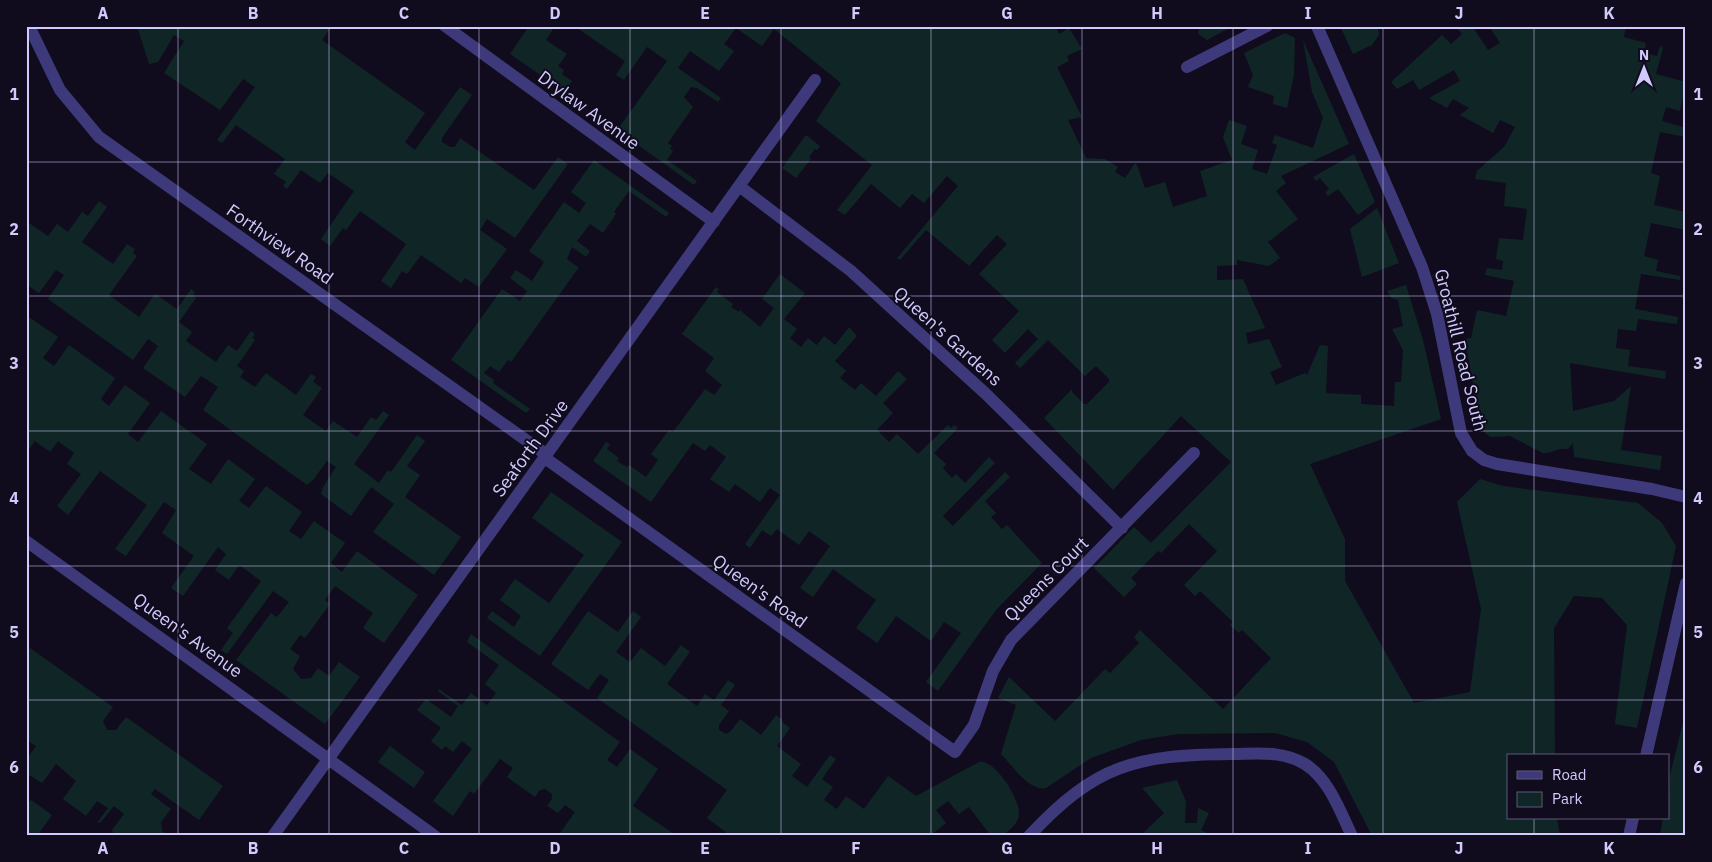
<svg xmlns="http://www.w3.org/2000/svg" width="1712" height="862" font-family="'IBM Plex Sans',sans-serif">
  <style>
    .green { fill: #102626 }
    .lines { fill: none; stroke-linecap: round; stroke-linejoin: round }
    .minor { stroke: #3e397a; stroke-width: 12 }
    .tertiary { stroke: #3e397a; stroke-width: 12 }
    .grid { fill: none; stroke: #d1cafd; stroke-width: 1; stroke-opacity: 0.55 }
    .labels { text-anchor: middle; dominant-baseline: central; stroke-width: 4; stroke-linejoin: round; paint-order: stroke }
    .street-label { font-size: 18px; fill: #d1cafd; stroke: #100c1d }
    .neatline { fill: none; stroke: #d1cafd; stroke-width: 2 }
    .grid-label { font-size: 16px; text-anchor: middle; font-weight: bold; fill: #d1cafd }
  </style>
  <rect width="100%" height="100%" fill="#100c1d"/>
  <path class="green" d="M137,26H332L322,40L425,113L405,142L415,150L460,87L472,95L442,138V142L450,147H455L460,138L534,190L558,157L568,164L515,238L487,219L480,230L507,249L479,287L465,278L461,283L421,255L407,274L402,271L391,288L381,281L406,244L360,211L346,230L343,228L330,246L321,239L354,191L328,173L320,183L301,170L287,189L283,186L286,182L274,174L285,159L236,125L222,143L217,140L255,87L243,79L220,110L164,73L184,41L174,35L158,62L149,64Z
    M529,26H555L546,40L567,54L558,66L564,70L562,74L572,81L565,92L510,54Z
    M574,26H1055L1059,34L1069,28L1082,49L1067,56L1069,61L1057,67L1082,117L1068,120L1086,158L1105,159L1118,167L1115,172L1125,178L1135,163L1137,165L1145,188L1165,182L1173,207L1207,196L1200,171L1232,160L1223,137L1229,120L1247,126L1241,144L1258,150L1252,169L1267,174L1277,145L1272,143L1275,135L1313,148L1323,118L1312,92L1303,40L1349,144L1281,176L1286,183L1276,191L1298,219L1268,242L1280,258L1269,266L1237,260V265L1217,266V280L1243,279L1265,328L1246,333L1248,344L1269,339L1282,367L1270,372L1276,385L1305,373L1307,375L1320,345L1328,346L1326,393L1361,395V404L1394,406L1395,382H1401L1403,350L1392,329L1403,326L1398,300L1391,298L1387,291L1406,285L1423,340L1441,419L1310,464L1345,539V581L1414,703L1470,692L1481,609L1457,502L1480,479L1503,486L1638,503L1662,523L1676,546L1637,728L1615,724L1627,625L1602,598L1574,596L1554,628L1555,756H1508V818H1557L1560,836H1372L1334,762L1307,742L1275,733L1178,734L1141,740L1091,758L1046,788C1029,792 1012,765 1001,754L1016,705L998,698L1009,677L1055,721L1105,669L1110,673L1139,643L1134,637L1140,630L1223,709L1271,658L1242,630L1239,633L1230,625L1233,622L1200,591L1195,596L1184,585L1217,551L1189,524L1161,553L1158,551L1131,578L1137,584L1124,597L1094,568L1134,527L1151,543L1231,462L1181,416L1113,490L1044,418L1072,389V392L1084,404H1087L1109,382V379L1096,366L1085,376L1048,340L1020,368L1015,363L1038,339L1028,329L1005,353L992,340L1019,311L979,274L1007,244L997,235L969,266L926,230L900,260L897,258L958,186L947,176L924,203L912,194L900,208L871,184L845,215L837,210L872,165L816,121L841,83L774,29L762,46L736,28L724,44L734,51L719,71L690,51L678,68L721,98L718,102L697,88L691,87L684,97L693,107L668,143L672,146L670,149L673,151L667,160L697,181L694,185L617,130L667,61L647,47L624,80L616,75L625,61Z
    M1200,26H1233L1207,40L1198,34Z
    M1340,26H1378L1379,35L1372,45L1353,54Z
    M1455,26H1472L1488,50L1500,43L1489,26H1626L1624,37L1646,43L1644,53L1657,56L1660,46L1663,48L1656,74L1686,82L1680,111L1666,107L1662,121L1686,128V137L1660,132L1651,173L1660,176L1654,205L1686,212V230L1651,223L1644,256L1658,260L1656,271L1680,276V280L1641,274L1635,309L1678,317L1677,324L1638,319L1636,331L1618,329L1616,348L1630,350L1628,366L1666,371L1665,379L1570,363L1573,411L1614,401L1631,386L1621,450L1662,456L1660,470L1574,457L1573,443L1568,449C1556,447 1552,454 1543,453L1510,436L1490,437L1481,429L1465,339L1471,338L1477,310L1506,316L1514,281L1485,275L1487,268L1502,270L1503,261L1496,259L1499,238L1523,240L1527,209L1504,206L1506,183L1475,179L1477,171L1504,147L1515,127L1500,120L1493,133L1460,115L1469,108L1453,99L1447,108L1429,98L1460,81L1454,70L1419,90L1413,80L1397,89L1391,82L1442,35L1451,44L1462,34Z
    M1285,33L1295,38L1294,75L1287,108L1273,104L1274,96L1248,87L1253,75L1244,53Z
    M806,135L820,146L817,150L815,149L809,157L811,159L796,178L782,168Z
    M1354,154L1375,202L1358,215L1338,189L1328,196L1325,192L1329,189L1320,178L1316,181L1313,177Z
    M594,160L669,213L666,217L629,191L614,212L616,214L603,233L590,224L577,241L590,251L586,257L572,247L567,259L579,268L577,270L511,362L508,360L499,372L490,366L484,373L494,380L493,383L530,409L526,413L451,360L502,289L520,301L527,291L510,278L516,270L532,281L544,262L529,251L564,202L579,213L586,203L571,192Z
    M99,201L107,207L82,242L113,264L127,244L135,249L133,253L137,256L109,295L139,317L155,294L177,309L191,289L195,292L193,296L196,298L179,322L192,332L186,341L216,362L228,345L237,351L251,331L255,334L252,338L255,340L237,366L244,371L240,377L255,387L266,373L296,395L311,374L316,377L313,382L322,388L303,415L326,431L333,421L357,437L371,417L376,420L383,411L389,415L354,464L379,483L388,470L391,472L417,435L425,441L407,466L420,475L405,497L461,537L434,575L373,532L394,504L371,487L351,516L321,494L323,487L336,467L327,461L313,480L307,485L203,410L218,387L201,376L185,397L143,368L158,346L148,339L133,360L48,299L64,275L56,270L39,293L26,284V221L48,236L57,224L68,232L82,212L88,216Z
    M1377,208L1399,263L1362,277L1350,229Z
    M780,274L805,293L784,319L797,329L790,338L801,347L808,338L817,345L824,336L835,345L849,327L857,336L835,361L846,371L840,378L855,390L861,383L876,396L898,371L907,379L883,403L893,413L877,430L889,442L897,434L918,454L948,425L951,428L954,425L958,428L934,453L946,464L943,468L952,478L956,474L965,483L989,457L995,463L943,516L953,526L1005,472L1010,477L985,501L996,513L991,517L1002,529L1007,525L1042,563L996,610L938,691L926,682L961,633L944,622L931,641L896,616L877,643L856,628L876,600L833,569L813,597L800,588L830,546L809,531L799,545L777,529L771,536L762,530L750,548L745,544L780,495L770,488L760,502L735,484L729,492L710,479L726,457L710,445L705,451L693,443L651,502L593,461L606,442L610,444L607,449L619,458L617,461L627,467L629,465L646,477L658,460L651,454L669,430L673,432L705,389L714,395L722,385L705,371L714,358L682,334L716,287L719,289L717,292L733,304L731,307L739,312L740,310L760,327L774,308L762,299Z
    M26,315L58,337L43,358L54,366L69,345L115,378L101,399L109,406L125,385L150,403L128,434L138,442L161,411L207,444L189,469L211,484L228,459L255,479L239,501L249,508L266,486L302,512L289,531L301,539L314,521L345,543L331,563L342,572L357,551L418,595L384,643L363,628L373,613L335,586L325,600L330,604L305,638L300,635L290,649L300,656L293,669L301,679L311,678L318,668L329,676L339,662L360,677L325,724L236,660L271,613L277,617L289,602L273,591L227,654L221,650L233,633L227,628L261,581L239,565L229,580L215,570L226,554L218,547L183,596L171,588L194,556L162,533L176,510L164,502L126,556L115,549L147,505L100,471L68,515L57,506L81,474L67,464L74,453L58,441L50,452L35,441L26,453Z
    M551,492L622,542L540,656L487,618L492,611L514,627L521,616L500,600L515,579L549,603L584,555L532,518Z
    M588,611L618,632L633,611L641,617L616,652L630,662L641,648L665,666L681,645L690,652L667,684L697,706L705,694L714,700L728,680L735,685L721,705L729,711L719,725V730L726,734L730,732L740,719L761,735L776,715L783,720L782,722L790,728L777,746L801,764L792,776L807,787L830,755L836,759L822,779L833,787L824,800L837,809L846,796L864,809L888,776L916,796L979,762C995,759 1020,799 1019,814C1019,823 1009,830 1003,836H991L969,807L959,814L948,801L936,810L946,823L930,836H731L707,818L727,790L597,698L609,680L600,674L588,690L551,664Z
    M471,634L620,742L607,760L617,767L630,749L658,769L633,806L677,836H558L575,812L565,805L558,813L547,806L552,799V794L545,789L540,790L535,797L507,777L513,768L500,759L474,794L470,791L453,816L433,801L472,749L462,741L453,752L445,746L442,750L431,741L441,728L417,710L426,699L451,717L458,706L438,691L439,689L462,705L471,693L487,705L496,693L485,684L499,665L467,642Z
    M30,648L113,707L103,721L107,730H116L126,717L223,786L199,820L155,789L151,794L171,809L161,822L162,831L169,836H114L112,830L124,814L114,806L101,822L97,823L108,808L97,801L86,816L63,799L76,781L56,764L42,783L26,773V760L36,746L26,740V659Z
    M1686,710V836H1660L1663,818H1668L1670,775Z
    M390,746L425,772L414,788L378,762Z
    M1177,780L1186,802L1185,823H1197L1198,808L1209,813L1201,830L1213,836H1146L1143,833L1164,813L1142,788Z
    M31,800L52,815L37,836H26V805Z"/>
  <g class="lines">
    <path class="minor" d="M29,26L60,90L99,137L547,455
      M445,26L714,222
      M1317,26L1422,267L1437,314L1461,433L1472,451L1484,460L1497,464L1652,489L1686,497
      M1187,67L1267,26
      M739,186L851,271L986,394L1122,528
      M545,458L955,752L974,725L993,671L1011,640L1194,453
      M26,541L435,836
      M273,836L815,80
      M1029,836C1096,764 1136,755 1231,754C1256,754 1282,750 1305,764C1329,779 1340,811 1352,836"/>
    <path class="tertiary" d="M1646,756L1686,583
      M1629,836L1633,818"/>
  </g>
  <path class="grid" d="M178,26V836M329,26V836M479,26V836M630,26V836M781,26V836M931,26V836M1082,26V836M1233,26V836M1383,26V836M1534,26V756M26,162H1686M26,296H1686M26,431H1686M26,566H1686M26,700H1686M1534,818V836"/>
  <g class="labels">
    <g class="street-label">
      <text transform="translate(589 110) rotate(36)">Drylaw Avenue</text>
      <text transform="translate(280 244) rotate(35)">Forthview Road</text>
      <text transform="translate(948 336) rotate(42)">Queen's Gardens</text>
      <text transform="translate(1461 350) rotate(76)">Groathill Road South</text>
      <text transform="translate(530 448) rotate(-54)">Seaforth Drive</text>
      <text transform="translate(1046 579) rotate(-45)">Queens Court</text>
      <text transform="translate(760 591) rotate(36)">Queen's Road</text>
      <text transform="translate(188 635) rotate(36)">Queen's Avenue</text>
    </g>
  </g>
  <rect width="1712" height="862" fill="none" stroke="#100c1d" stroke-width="55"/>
  <rect x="1507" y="754" width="162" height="65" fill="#100c1d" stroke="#5d5877"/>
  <rect x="1517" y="771" width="25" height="8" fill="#3e397a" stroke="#5d5877"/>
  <text x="1552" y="780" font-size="15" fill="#d1cafd">Road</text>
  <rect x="1517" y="792" width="25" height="15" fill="#102626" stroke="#5d5877"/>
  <text x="1552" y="804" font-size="15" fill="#d1cafd">Park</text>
  <g transform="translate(1644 68)" stroke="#100c1d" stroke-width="4" paint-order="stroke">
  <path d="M0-4L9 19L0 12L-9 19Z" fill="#d1cafd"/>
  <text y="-8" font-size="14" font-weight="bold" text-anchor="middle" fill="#d1cafd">N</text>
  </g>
  <rect x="28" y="28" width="1656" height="806" class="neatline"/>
  <g class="grid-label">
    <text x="103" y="19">A</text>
    <text x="253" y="19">B</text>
    <text x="404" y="19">C</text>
    <text x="555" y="19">D</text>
    <text x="705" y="19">E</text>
    <text x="856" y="19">F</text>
    <text x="1007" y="19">G</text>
    <text x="1157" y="19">H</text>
    <text x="1308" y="19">I</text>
    <text x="1459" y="19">J</text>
    <text x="1609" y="19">K</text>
    <text x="14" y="100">1</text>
    <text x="1698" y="100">1</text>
    <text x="14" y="235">2</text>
    <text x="1698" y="235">2</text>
    <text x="14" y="369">3</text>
    <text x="1698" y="369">3</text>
    <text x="14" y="504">4</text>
    <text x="1698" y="504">4</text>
    <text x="14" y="638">5</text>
    <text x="1698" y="638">5</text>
    <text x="14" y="773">6</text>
    <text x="1698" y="773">6</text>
    <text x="103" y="854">A</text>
    <text x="253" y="854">B</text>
    <text x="404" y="854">C</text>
    <text x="555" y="854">D</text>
    <text x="705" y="854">E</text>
    <text x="856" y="854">F</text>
    <text x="1007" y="854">G</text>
    <text x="1157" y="854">H</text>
    <text x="1308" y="854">I</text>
    <text x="1459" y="854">J</text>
    <text x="1609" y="854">K</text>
  </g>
</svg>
